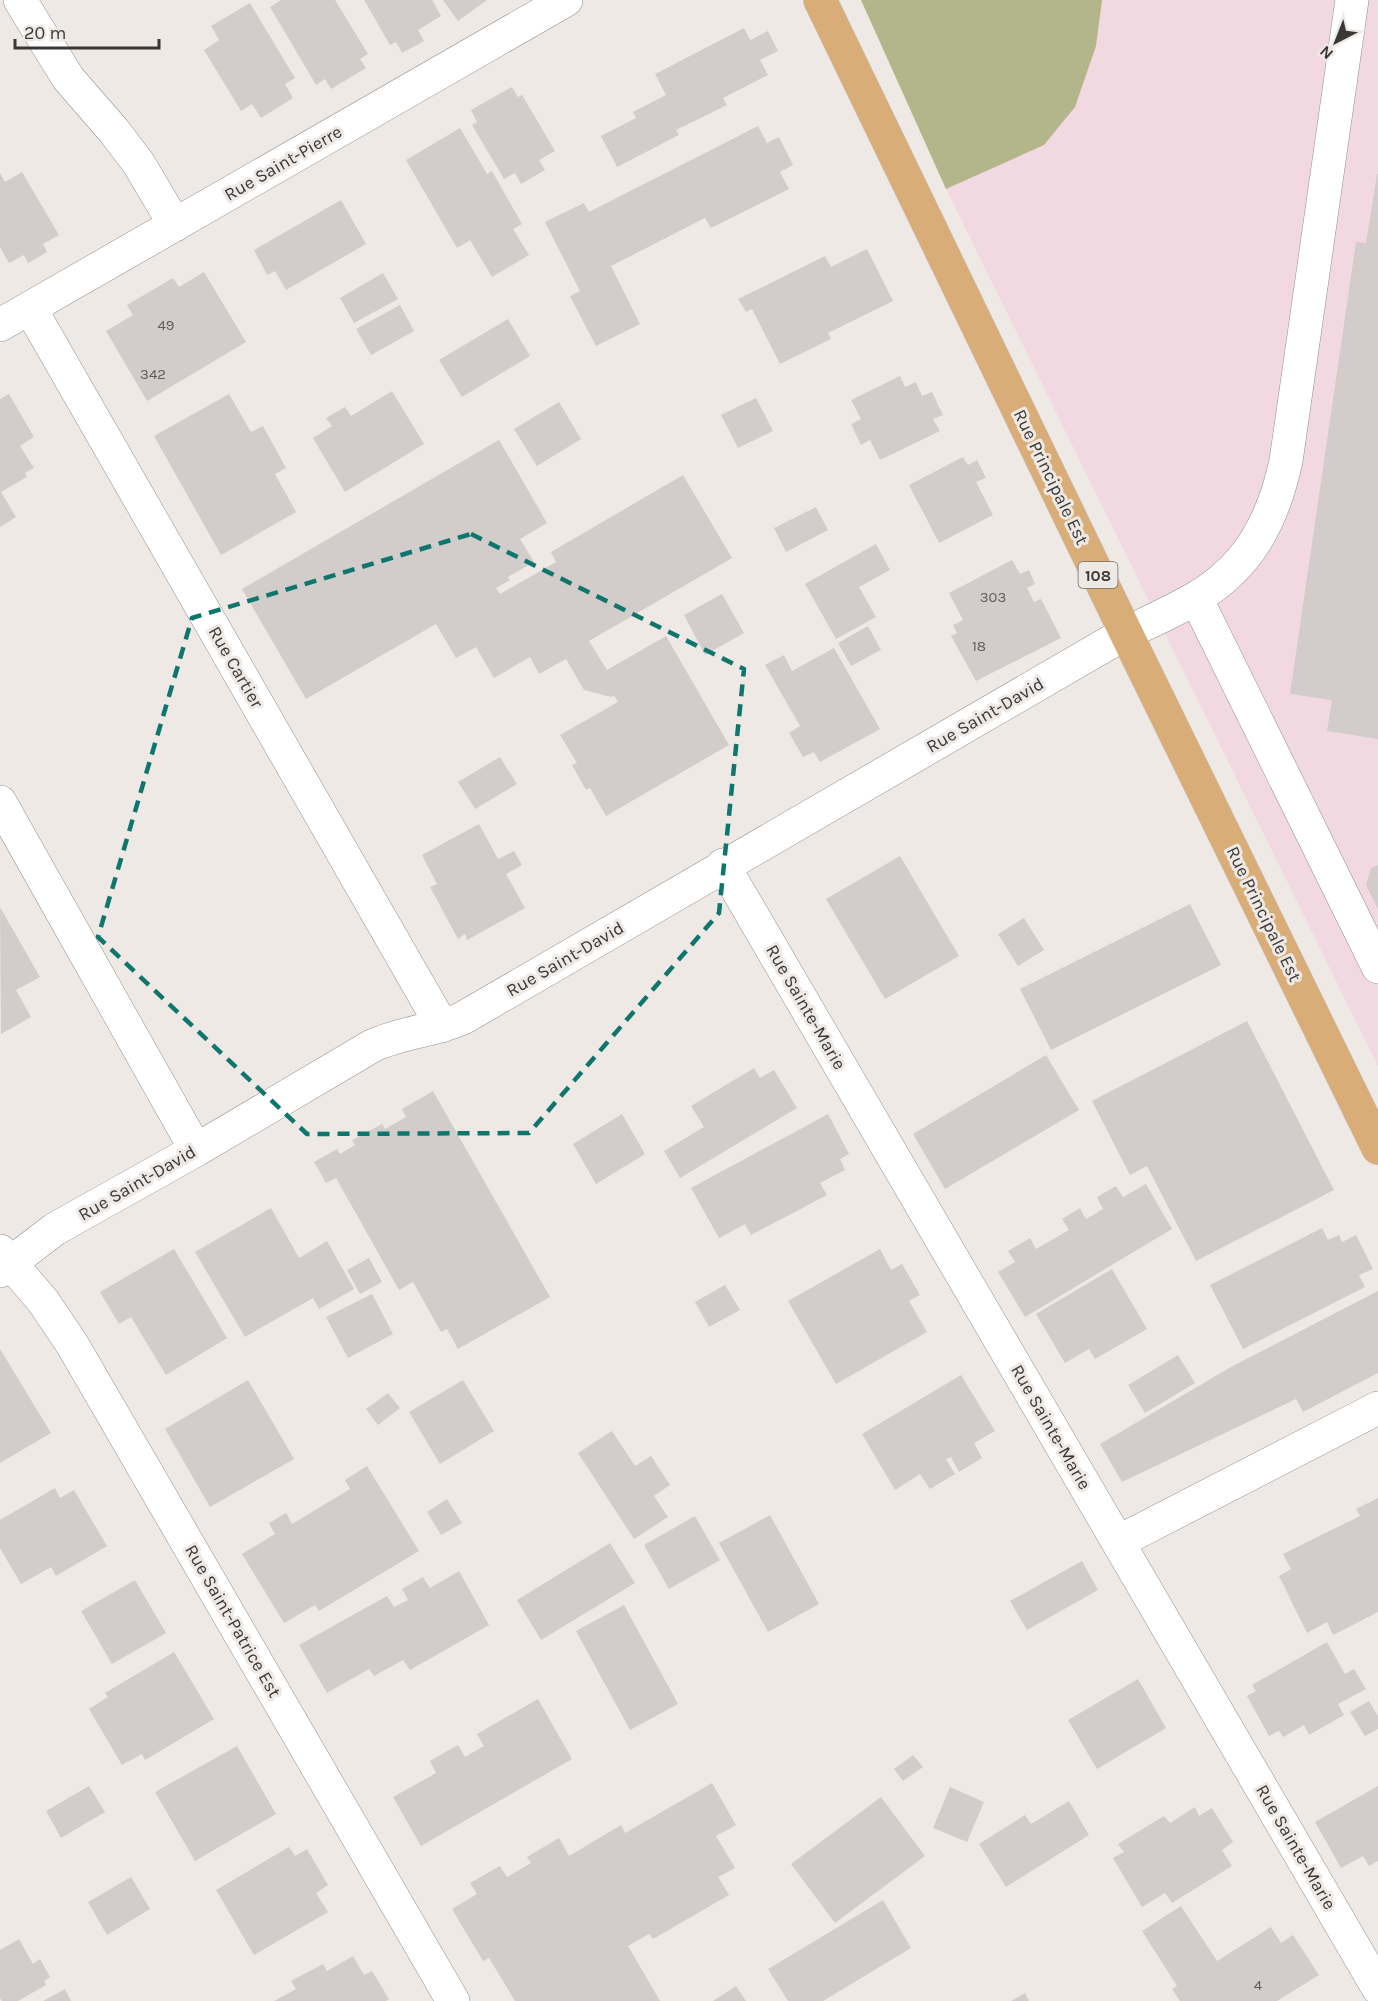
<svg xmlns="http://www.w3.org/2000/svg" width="1378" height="2001" font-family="Karla,sans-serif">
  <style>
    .industrial { fill: #f2d8e0 }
    .forest { fill: #b3b68a }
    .building { fill: #d2cdca }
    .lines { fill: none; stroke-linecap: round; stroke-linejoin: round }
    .minor-casing { stroke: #96918e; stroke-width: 34 }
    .major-casing { stroke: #c8c7c7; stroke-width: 34 }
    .minor { stroke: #fff; stroke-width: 33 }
    .major { stroke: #d9ad78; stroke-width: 33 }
    .marked { fill: none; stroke: #0f766e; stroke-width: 4.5; stroke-dasharray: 12 8; stroke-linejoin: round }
    .labels { text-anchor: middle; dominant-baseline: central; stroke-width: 6; stroke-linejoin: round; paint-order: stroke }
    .number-label { font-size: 15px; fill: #605d5c }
    .shield { fill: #eee9e5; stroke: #706d6b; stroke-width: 1.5 }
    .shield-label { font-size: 16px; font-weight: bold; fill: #3a3837 }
    .street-label { font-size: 18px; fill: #3a3837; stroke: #eee9e5 }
  </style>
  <rect width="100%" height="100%" fill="#eee9e5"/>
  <path class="industrial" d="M861,0H1378V1066L946,189Z"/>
  <path class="forest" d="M861,0H1102L1096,46L1075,107L1044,145L946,189Z"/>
  <path class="building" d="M281,0H335L368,54L360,59L366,68L331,89L325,79L316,85L270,7Z
    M364,0H432L441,16L418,30L424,41L402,53L396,42L390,45Z
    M443,0H487L458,21Z
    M250,3L295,78L285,84L293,98L261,118L252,104L241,111L204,50L219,40L211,26Z
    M744,28L750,40L768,31L778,51L760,60L768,75L723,98L727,105L676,130L679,135L617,167L601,136L636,118L633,112L666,95L655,74Z
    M512,87L518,97L522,95L555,151L539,160L545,170L521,184L515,173L504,179L472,125L477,122L471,110Z
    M758,126L767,143L779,137L793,165L780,172L789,189L711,228L705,218L611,266L640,324L596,346L570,296L580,291L545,222L584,203L589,212Z
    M460,128L487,174L492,171L522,224L513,229L529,255L492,277L470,240L457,248L406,160Z
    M22,172L59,235L43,244L47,252L28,263L24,255L9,263L0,247V173L5,182Z
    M1377,174H1378V739L1327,731L1332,700L1290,694L1356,242L1366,243Z
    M341,200L366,244L286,290L275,271L267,275L254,250Z
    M867,249L893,301L828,333L831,339L780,364L752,309L746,312L738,299L825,256L831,267Z
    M204,272L246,342L147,401L106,331L133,315L127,305L173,278L179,287Z
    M383,273L398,299L354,323L340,298Z
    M400,305L414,331L371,355L356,329Z
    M508,319L530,356L462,397L439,360Z
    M900,376L905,387L916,382L922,396L932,392L943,415L933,419L940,431L880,460L870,440L861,445L851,424L861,419L851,400Z
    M392,391L424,444L345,492L313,438L332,426L326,418L345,407L351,416Z
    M9,394L34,437L20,446L34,468L25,473L27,477L1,492L16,517L0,527V399Z
    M229,394L251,432L263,426L286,468L275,474L296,512L221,555L154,436Z
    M756,398L773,431L738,448L721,415Z
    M559,402L581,439L537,466L514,429Z
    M499,440L547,523L520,539L534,562L508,577L510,580L496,588L500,594L556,562L551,552L683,475L732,558L589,641L607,670L666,636L729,745L606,816L590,788L586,790L572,765L577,763L560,735L618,702L614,696L611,697L584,690L566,659L539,674L530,657L494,678L476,647L456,658L436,624L306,699L242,589Z
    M963,457L968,465L977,460L986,478L976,482L993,515L939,543L909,485Z
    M816,507L828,530L786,552L774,528Z
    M876,544L890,570L859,587L876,617L836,639L805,584Z
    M1012,560L1020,574L1029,570L1035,584L1027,588L1034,602L1041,599L1061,638L976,681L951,636L957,633L953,625L963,620L949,593Z
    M722,594L744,633L705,655L684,615Z
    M868,626L881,650L851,666L838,643Z
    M834,648L880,729L820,762L814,752L803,757L789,733L800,726L765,665L784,655L792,671Z
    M500,757L517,784L475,809L458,782Z
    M479,824L498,859L514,851L522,865L506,874L525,908L467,940L465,934L458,939L430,887L437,884L422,855Z
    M900,856L959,956L885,999L826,899Z
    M1378,865V909L1366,885L1371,868Z
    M1190,904L1221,965L1051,1050L1020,989Z
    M0,907L40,977L16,990L31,1017L1,1034Z
    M1024,918L1044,950L1018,966L998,934Z
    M1247,1021L1334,1190L1196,1261L1147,1166L1130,1175L1092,1101Z
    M1046,1055L1079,1110L945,1189L913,1134Z
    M754,1068L760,1078L774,1070L797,1108L680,1178L664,1151L704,1127L691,1106Z
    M433,1091L550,1297L458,1349L447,1329L441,1332L413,1282L399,1290L336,1178L326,1183L314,1162L337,1149L340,1154L355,1145L352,1140L382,1124L385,1129L406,1117L402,1109Z
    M622,1114L645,1154L596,1184L573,1144Z
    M828,1114L849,1154L840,1159L845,1170L820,1183L827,1195L751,1235L745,1224L719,1238L691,1188Z
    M1146,1184L1172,1229L1025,1317L998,1272L1015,1262L1008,1251L1030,1238L1036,1249L1069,1230L1062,1219L1080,1208L1086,1219L1103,1209L1097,1197L1116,1186L1123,1197Z
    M271,1208L299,1258L327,1241L354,1289L319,1309L313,1298L245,1337L195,1252Z
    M1322,1228L1328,1240L1339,1235L1342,1242L1356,1235L1373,1269L1359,1275L1365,1287L1243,1349L1210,1285Z
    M174,1249L227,1338L166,1375L131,1317L119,1324L100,1292Z
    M880,1249L891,1270L902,1264L920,1295L909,1301L927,1332L836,1384L788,1301Z
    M369,1258L382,1282L360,1294L347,1270Z
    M1112,1269L1147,1329L1095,1359L1089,1349L1065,1363L1036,1314Z
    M725,1285L740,1310L709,1327L695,1302Z
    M1378,1291V1373L1303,1412L1296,1399L1122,1482L1100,1444L1231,1367Z
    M372,1294L393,1334L348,1358L326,1317Z
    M0,1349L51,1433L0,1463Z
    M1178,1355L1195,1383L1145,1413L1128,1385Z
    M961,1375L995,1431L974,1443L982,1458L959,1472L951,1457L946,1459L955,1474L930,1489L920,1474L895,1490L862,1434Z
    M248,1380L294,1459L210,1507L165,1429Z
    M463,1380L494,1431L440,1464L409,1412Z
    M388,1393L400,1408L378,1425L366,1409Z
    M612,1431L635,1466L651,1456L670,1485L654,1496L668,1517L634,1539L578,1453Z
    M367,1466L419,1551L319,1611L315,1605L284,1623L242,1554L275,1534L269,1523L286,1513L292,1524L350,1489L345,1480Z
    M55,1488L60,1498L74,1490L107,1546L56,1576L51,1567L21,1584L0,1548V1520Z
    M1378,1498V1612L1333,1635L1327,1622L1307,1633L1279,1576L1291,1569L1283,1554L1360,1516L1356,1509Z
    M447,1499L462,1523L441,1535L427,1512Z
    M770,1515L819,1604L768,1632L719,1543Z
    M695,1516L720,1560L669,1589L644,1545Z
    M610,1543L635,1583L541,1640L517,1600Z
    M1082,1561L1098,1590L1027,1630L1010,1601Z
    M459,1571L489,1625L410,1670L403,1660L374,1676L369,1669L327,1693L299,1645L387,1596L394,1607L408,1600L402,1589L423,1577L430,1588Z
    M135,1580L166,1633L112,1664L81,1611Z
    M624,1605L678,1704L630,1730L576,1631Z
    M1327,1642L1345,1674L1354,1669L1366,1689L1338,1704L1344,1715L1309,1735L1304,1725L1283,1737L1279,1731L1269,1736L1247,1696L1256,1691L1252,1685Z
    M174,1652L214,1719L145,1760L142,1754L122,1765L89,1709L108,1697L105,1693Z
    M1138,1679L1166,1728L1097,1769L1068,1720Z
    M538,1699L572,1759L421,1846L393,1797L436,1773L430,1761L458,1745L465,1757L484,1746L477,1734Z
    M1369,1701L1378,1716V1729L1365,1736L1350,1712Z
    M237,1746L276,1814L195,1861L155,1792Z
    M913,1755L923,1767L903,1781L894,1769Z
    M712,1783L736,1825L716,1836L735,1868L718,1877L729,1895L653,1939L649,1934L628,1946L660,2001H515L489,1958L483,1961L452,1909L477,1894L470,1883L500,1866L507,1877L531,1863L527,1857L559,1838L569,1856L621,1825L625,1833Z
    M89,1786L105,1812L61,1838L46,1811Z
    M1378,1786V1861L1369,1866L1363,1856L1341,1868L1315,1822Z
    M950,1787L984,1802L967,1842L933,1828Z
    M881,1797L925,1856L835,1923L791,1864Z
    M1069,1801L1089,1835L1006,1887L979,1844L1025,1815L1031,1824Z
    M1195,1807L1199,1816L1212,1808L1233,1842L1222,1850L1232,1866L1172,1903L1165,1893L1142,1907L1113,1858L1124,1852L1118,1844L1164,1816L1170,1823Z
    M289,1847L295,1856L307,1849L328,1885L316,1893L328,1912L254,1955L216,1890Z
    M131,1877L150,1909L107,1935L88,1902Z
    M883,1900L911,1948L823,2001H788L768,1969Z
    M1181,1906L1217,1961L1271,1927L1281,1943L1293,1935L1319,1975L1277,2001H1180L1172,1989L1177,1986L1142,1931Z
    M19,1939L33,1964L40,1959L50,1977L44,1981L46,1985L18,2001H2L0,1998V1950Z
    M353,1956L364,1975L372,1971L389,1999L386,2001H274L296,1989L291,1981L323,1964L327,1971Z
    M736,1986L746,2001H713Z
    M65,1989L71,2001H43Z
    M1025,1993L1029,2001H1011Z"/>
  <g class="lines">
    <defs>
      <path id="minor" d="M20,0L68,78L114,131L139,164L175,225
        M30,308L442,1026
        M0,325L566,0
        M1196,598L1378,967
        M0,802L196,1150
        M723,865L1378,1988
        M0,1251L43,1301L72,1344L453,2001
        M0,1271L55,1229L196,1150L372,1046C402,1032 434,1031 463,1018L1126,633C1149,622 1174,611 1196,598C1250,566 1273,520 1286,461L1352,0
        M1118,1542L1378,1408"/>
      <path id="major" d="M820,0L1126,633L1378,1148"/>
    </defs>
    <use href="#minor" class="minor-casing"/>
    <use href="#major" class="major-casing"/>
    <use href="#minor" class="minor"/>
    <use href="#major" class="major"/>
  </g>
  <path class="marked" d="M471,534L744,669L719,913L529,1133L307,1134L98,937L192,618Z"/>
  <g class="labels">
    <g class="number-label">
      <text x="166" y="325">49</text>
      <text x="153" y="374">342</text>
      <text x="993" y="597">303</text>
      <text x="979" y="646">18</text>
      <text x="1258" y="1985">4</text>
    </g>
    <rect class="shield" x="1078.5" y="562" width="39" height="26" rx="4.5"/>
    <g class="shield-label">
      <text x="1098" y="575">108</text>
    </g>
    <g class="street-label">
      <text transform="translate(283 163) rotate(-30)">Rue Saint-Pierre</text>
      <text transform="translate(1051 477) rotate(64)">Rue Principale Est</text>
      <text transform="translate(236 667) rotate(60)">Rue Cartier</text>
      <text transform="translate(985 715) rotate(-30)">Rue Saint-David</text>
      <text transform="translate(1264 914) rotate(64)">Rue Principale Est</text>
      <text transform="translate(565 959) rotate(-30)">Rue Saint-David</text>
      <text transform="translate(806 1007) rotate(60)">Rue Sainte-Marie</text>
      <text transform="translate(137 1183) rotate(-30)">Rue Saint-David</text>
      <text transform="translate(1051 1427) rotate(60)">Rue Sainte-Marie</text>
      <text transform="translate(233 1621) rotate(60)">Rue Saint-Patrice Est</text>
      <text transform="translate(1296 1847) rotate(60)">Rue Sainte-Marie</text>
    </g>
  </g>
  <g transform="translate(1336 42) rotate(222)" stroke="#eee9e5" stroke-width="4.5" paint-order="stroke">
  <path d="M0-4.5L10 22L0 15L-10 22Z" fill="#3a3837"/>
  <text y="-9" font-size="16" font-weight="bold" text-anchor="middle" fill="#3a3837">N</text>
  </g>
  <path d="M15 39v9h144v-9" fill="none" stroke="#3a3837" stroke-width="3"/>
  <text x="24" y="39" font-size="18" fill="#3a3837" stroke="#eee9e5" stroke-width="4.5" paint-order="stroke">20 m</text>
</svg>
